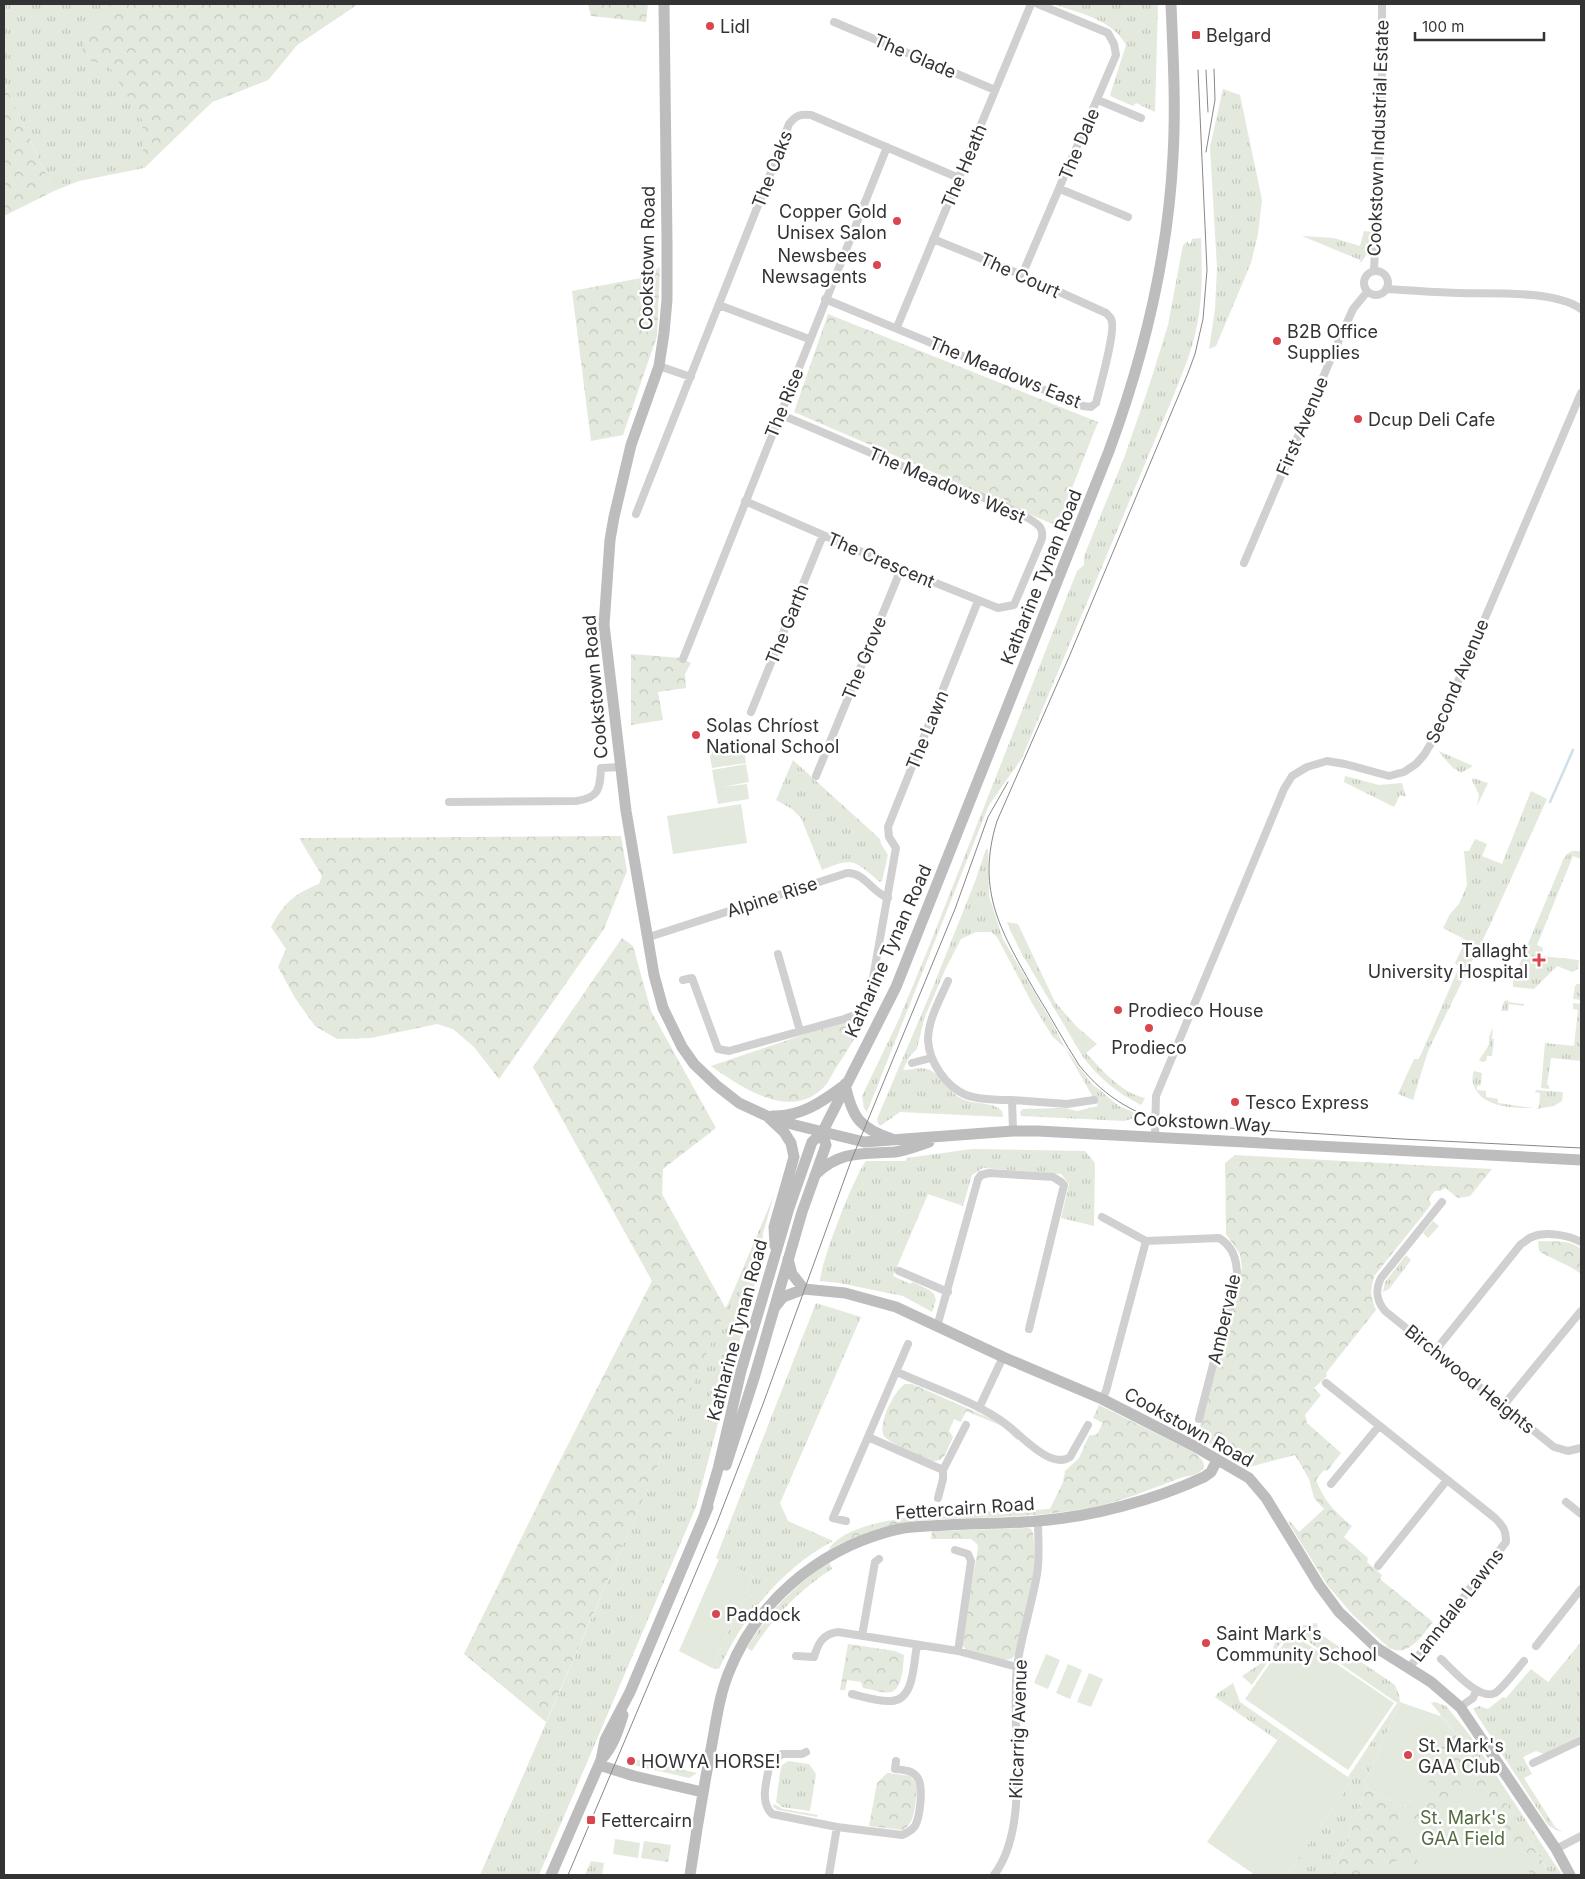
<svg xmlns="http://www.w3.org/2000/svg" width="1585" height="1879" font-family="Inter,sans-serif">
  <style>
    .grass { fill: url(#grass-tufts) }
    .forest { fill: url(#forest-crowns) }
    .pitch { fill: #e3e9dd }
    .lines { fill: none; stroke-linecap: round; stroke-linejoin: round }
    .stream { stroke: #cedfea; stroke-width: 2.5 }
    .street { stroke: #d0d0d0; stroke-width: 8 }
    .secondary { stroke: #bdbdbd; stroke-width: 11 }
    .tram { stroke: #888; stroke-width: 1 }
    .poi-dot { fill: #d9464e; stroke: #fff; stroke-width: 2 }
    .labels { text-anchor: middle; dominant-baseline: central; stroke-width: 5; stroke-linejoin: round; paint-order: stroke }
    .poi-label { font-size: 18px; fill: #333; stroke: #fff; text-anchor: start }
    .street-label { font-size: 18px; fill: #333; stroke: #fff }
    .park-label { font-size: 18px; fill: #556c42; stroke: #fff }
  </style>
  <defs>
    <pattern id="grass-tufts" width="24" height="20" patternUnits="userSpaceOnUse" patternTransform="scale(1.25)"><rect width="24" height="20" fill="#e3e9dd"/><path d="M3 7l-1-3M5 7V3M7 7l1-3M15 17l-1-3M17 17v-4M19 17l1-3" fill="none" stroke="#c3c8be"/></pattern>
    <pattern id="forest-crowns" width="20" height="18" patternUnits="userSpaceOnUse" patternTransform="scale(1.25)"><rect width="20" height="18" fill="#e3e9dd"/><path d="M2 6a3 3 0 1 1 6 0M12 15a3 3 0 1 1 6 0" fill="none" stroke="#c3c8be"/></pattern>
  </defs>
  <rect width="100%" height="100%" fill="#fff"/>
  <path class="grass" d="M4,4H358L297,45L268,80L212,102L144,168L79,181L54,191L4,83Z
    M1053,4H1158L1155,112L1136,103L1133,106L1112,97L1110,95L1126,45C1112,19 1079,13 1053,4Z
    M1223,89L1240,95L1262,200L1258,234L1251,263L1216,346L1209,349L1215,309L1217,268L1210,147Z
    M1364,231L1371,232L1370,249L1361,263L1360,260L1302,236L1334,238L1360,246Z
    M1201,238C1202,268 1203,300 1196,330C1192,351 1183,371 1175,392L1022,758L989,805L867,1112L864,1108L862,1096L899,1019L926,954L1077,571L1084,565V556L1124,458L1150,383L1168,325L1183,245L1188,241V244L1191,243L1192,239Z
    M1439,751L1473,766L1461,773L1453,768L1439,752Z
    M793,760L880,839L881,844L888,855L882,881L880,882C855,862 855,856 822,870L801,818L792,809L776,800Z
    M1345,776L1379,785L1402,783L1406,797L1400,795L1394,807L1344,782Z
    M1473,778L1488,783L1477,806L1479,795L1472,780Z
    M1531,791L1547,799L1489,927L1428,1051L1413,1100L1398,1094L1414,1059H1419L1459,967L1455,963L1466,940L1443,928L1450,914L1459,904L1467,885L1464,851H1469L1475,839L1487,844L1482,856L1502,864Z
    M986,849H988L989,896L1003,939L1053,1024L1064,1046L1091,1083L1119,1106L1137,1114V1117L1125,1121L1021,1116L1020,1112L1023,1109L1065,1108L1077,1111L1098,1106L1065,1048L1052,1036L1032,1003L997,937L991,932H976L961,939L945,970L924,1019L917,1049L909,1057L903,1070C911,1070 922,1066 930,1070C943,1077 948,1092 962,1099C974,1105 992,1101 1002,1111L1003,1117L900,1112L880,1126L877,1122L878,1120L877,1119L933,987L976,879Z
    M1572,851H1581V859L1573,856L1537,945L1543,948L1542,956L1579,960L1578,969L1572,972L1557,966L1534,989L1513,987V980L1563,860L1567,854Z
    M1007,922L1018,924L1055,1002L1077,1027L1097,1044L1086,1053C1103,1071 1120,1092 1145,1098L1141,1105C1117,1093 1099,1078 1083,1057L1022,954L1010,930Z
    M1577,984H1581V1000L1573,999L1575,986Z
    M1508,1000V1002L1524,1004V1006L1509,1004L1508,1011H1501L1504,1001Z
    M1573,1003L1581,1004V1061L1551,1058L1547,1085H1549V1089L1541,1088L1545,1043L1574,1046L1578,1010L1573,1009Z
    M1493,1027L1492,1039H1494L1492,1056H1487L1486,1061L1482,1062L1479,1060L1489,1045V1037Z
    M1474,1071L1482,1073L1481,1085L1477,1086V1090L1486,1091V1097L1498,1099V1103L1533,1108C1513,1108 1483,1108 1474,1086C1472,1081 1472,1077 1474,1071Z
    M1536,1090L1563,1092L1562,1101L1554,1106L1536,1109L1539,1107L1540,1093L1535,1092Z
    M972,1149L1085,1151L1095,1163L1094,1226L1061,1218L1069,1184L1061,1174L983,1168L972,1175L963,1206L928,1194L893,1276L910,1284L913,1282L929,1290L934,1294L936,1300L932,1312L903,1296L839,1283L820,1281C821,1262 854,1176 866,1161H905L907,1158Z
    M774,1195L763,1233L760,1263L696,1507L539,1875H480L733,1292Z
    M1433,1221L1439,1226L1428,1238L1423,1233Z
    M1406,1255L1411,1260L1389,1289L1383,1292L1385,1282Z
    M816,1303L861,1317L780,1503L788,1521L833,1541C782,1568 743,1617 719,1669L712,1668L753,1576L716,1558Z
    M829,1562L832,1569C799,1590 773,1617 752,1651L747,1648C768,1612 795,1585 829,1562Z
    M1317,1623L1319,1633L1395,1685L1399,1695L1400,1702L1365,1782L1367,1788L1333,1875H1287L1352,1780L1348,1777L1397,1703L1290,1629L1252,1685L1242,1676L1263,1662L1273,1648L1279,1633L1286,1628Z
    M1581,1642V1735L1544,1754L1536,1751L1523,1757L1532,1774L1524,1778L1555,1827L1562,1832L1556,1830L1548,1825L1473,1709L1479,1706L1488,1709L1503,1697L1506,1698L1531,1669L1548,1682Z
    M1233,1683L1240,1702L1283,1732L1277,1740L1215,1697L1218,1693Z
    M1435,1702L1446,1706L1469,1734L1562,1875H1549L1546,1867C1510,1810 1475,1754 1431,1703Z
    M634,1759L697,1773L689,1778L633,1765Z
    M788,1761L809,1764L816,1774L810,1811L782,1807L776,1802L781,1766Z
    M774,1804L783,1809L818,1815L817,1817L778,1810L773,1807Z
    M591,1861L604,1863L602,1875H585Z"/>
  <path class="forest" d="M107,4H358L297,45L268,80L212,102L144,168L142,120L109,66L80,58L87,33L112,8Z
    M588,4H648L646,22L591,16Z
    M4,83L54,191L4,216Z
    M660,267L657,336L623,435L591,441L572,291L641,278Z
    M828,314L1098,422L1057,526L794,412Z
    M631,654L681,658L691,663L685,674L686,688L658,692L663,720L631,725Z
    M621,836L627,871L604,929L499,1079L474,1047L453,1029L437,1024L371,1038L337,1039L315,1026L295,998L278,967L286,949L271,927C284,903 294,894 319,884L322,876L299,838Z
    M622,938L633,946L651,1011L716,1128L663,1169L662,1194L726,1309L546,1722L464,1654L552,1476L652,1281L533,1067Z
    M870,1012C859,1031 848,1050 836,1068C832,1074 829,1082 824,1087C790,1122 741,1087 711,1066Z
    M1235,1155L1492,1169L1470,1196L1458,1198L1445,1188L1440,1191H1435L1429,1198L1431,1204L1427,1210L1375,1275C1370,1288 1370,1297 1376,1310L1326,1373L1327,1376L1314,1388L1321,1395L1305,1415L1307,1423L1341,1453L1328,1470L1323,1471L1316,1480C1325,1502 1334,1511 1352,1526L1344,1537L1368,1558L1367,1562L1382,1575L1380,1579L1433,1622C1422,1635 1409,1658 1389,1648L1353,1615L1328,1586L1288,1522L1290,1521L1299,1532L1324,1509L1314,1498L1309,1479L1295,1455L1249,1467L1187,1430L1188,1427L1199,1430L1242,1268L1240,1254L1226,1234L1225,1163Z
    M1539,1241C1554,1242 1569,1239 1581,1249V1274C1568,1264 1553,1260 1539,1251L1538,1242Z
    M905,1384H912L1003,1424L1018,1438L1017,1440L1002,1426L966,1411L961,1422L954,1419L949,1431L953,1437L945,1455L940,1460C936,1461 936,1461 932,1461C924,1459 887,1442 884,1436C877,1425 895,1389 905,1384Z
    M1099,1405L1193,1452C1213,1465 1203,1475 1183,1477C1153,1488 1121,1502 1089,1508C1031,1519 972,1516 913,1521C883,1526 856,1536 828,1550C854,1507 1001,1513 1050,1509L1063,1482L1065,1471L1079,1458L1089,1436L1097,1434L1103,1423L1093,1418Z
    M1028,1528L1031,1529L1033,1533C1039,1574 1026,1613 1017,1653L1011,1659L1004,1660L966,1649L961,1644L978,1548L977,1544L971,1539H931L932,1531Z
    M848,1644L895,1651L904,1655C903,1665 903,1689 891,1692C883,1694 871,1689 863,1688L861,1682L847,1680L845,1690H840Z
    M1441,1715L1487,1774L1546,1867L1549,1875H1333L1367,1788L1405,1808L1449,1729L1440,1716Z
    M887,1773L910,1776L915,1782L917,1788C915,1801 916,1825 902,1830L869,1826L877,1783Z
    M644,1841L671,1845L668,1862L641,1858Z"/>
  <path class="pitch" d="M743,745L746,763L712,768L709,750Z
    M746,764L749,782L722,787L747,784L749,799L718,804L712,770Z
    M741,804L747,843L673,854L667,816Z
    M719,1559L753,1576L712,1668L679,1651Z
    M1291,1633L1394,1703L1348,1770L1245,1699Z
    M1046,1654L1060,1660L1048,1689L1034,1683Z
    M1068,1664L1082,1670L1070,1699L1056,1693Z
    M1089,1673L1103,1679L1091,1707L1077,1702Z
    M1400,1702L1440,1716L1449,1729L1420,1806L1405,1808L1367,1788L1365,1782Z
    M1283,1732L1352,1780L1287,1875H1255L1207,1842Z
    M1482,1784L1531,1875H1425L1400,1828Z
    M615,1839L640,1843L638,1858L613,1854Z
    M1407,1855L1418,1875H1368Z"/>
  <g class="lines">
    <path class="stream" d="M1550,802L1573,750"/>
    <path class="street" d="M834,22L995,90
      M1098,100L1141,118
      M1060,189L1128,217
      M1374,271L1382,88V4
      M1364 283a12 12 0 1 1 24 0a12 12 0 1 1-24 0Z
      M1022,275L1116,55L1114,44L1108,33L1038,4
      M1386,289C1411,290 1435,293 1460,293C1492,294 1555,290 1581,309
      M825,299L1083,406L1091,407L1096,403C1099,390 1117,328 1111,319C1110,316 1108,315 1106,313L1022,275L933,239
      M719,305L809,339
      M897,327L1031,4
      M659,366L691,377
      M745,501L901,569L998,608L1014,605L1041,541C1043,536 1043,532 1040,527C1023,509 950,486 924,475C876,456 828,434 779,414
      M636,514L768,180L789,124C796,115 800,114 811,115L959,178
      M1244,563L1335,349L1353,309L1367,292
      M683,659L887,147
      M751,712L823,535
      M816,776L901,569
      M449,802L576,801C599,798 600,789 601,768L620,767
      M649,937L847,873C864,872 872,892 888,898
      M778,954L800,1031
      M683,980L692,978L718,1049L729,1051L844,1019C855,1015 864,1013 869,1001L894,859L896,848L889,837L888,827L978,601
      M948,981C940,999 928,1020 928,1040C929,1061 945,1086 966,1095C979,1100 998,1100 1012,1100L1013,1131
      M912,1063L931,1058
      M1012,1100L1067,1104L1094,1100
      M1155,1137L1156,1096L1284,789L1292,776L1307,767L1327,761L1345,764L1389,776L1404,772L1416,764L1424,755L1433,740L1581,393
      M1442,1202L1381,1278C1375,1290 1376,1300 1385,1311L1554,1447L1568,1451L1581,1448
      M1102,1217L1146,1241L1219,1238C1232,1246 1236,1257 1237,1272L1199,1419
      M899,1271L948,1292
      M937,1327L978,1179L981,1175L989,1173L1053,1177L1061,1182L1064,1185L1029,1329
      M1435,1351L1521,1244C1525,1242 1528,1238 1532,1237C1546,1231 1568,1235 1581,1242
      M897,1372C930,1387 979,1403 1007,1425C1022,1436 1051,1470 1070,1457L1088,1425
      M1326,1383L1495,1518C1503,1526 1506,1530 1506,1542L1409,1668
      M1102,1399L1106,1391L1146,1241
      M1503,1406L1581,1311
      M979,1408L1003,1357
      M868,1437L943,1470
      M1331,1484L1379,1426
      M938,1498L943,1479V1470L966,1425
      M1566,1502L1581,1514
      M846,1521L833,1518L908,1344
      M955,1550L968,1554L971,1561L958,1651
      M1378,1566L1447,1480
      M862,1636L875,1562L879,1559
      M1536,1646L1581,1589
      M796,1656L814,1657C818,1644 822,1634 838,1632L958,1651L1017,1667
      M1441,1659C1452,1669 1479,1701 1495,1693C1502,1689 1518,1668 1524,1661
      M852,1694C864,1697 879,1702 891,1701C915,1700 913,1663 917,1646
      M1460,1707L1473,1698L1476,1691
      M806,1752L802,1754H782L770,1763C767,1780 759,1801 772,1814L837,1827L902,1835C907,1833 912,1830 915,1826C920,1817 924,1785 917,1777C912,1770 903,1770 895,1769L896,1761
      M1533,1763L1581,1740
      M1556,1849L1581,1836
      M829,1875L837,1827
      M994,1875C1032,1825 1010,1728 1017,1667C1021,1636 1032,1605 1037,1574C1040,1557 1038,1538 1038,1521"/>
    <path class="secondary" d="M664,4L667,242V300L664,333L659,366L631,445L614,517L610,540L604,625L626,811L654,975L663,1008L682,1047L694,1064L716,1085L739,1103L767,1116L795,1125L864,1142L1013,1131H1038L1581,1160
      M845,1084C852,1117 859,1128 892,1139
      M773,1116C800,1117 822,1102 842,1087
      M769,1118L784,1132L791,1143L794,1157L774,1227L775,1246
      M815,1175C839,1150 864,1154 895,1152C907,1150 917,1146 929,1142
      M788,1259L792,1274L804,1289L845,1293L896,1307L1003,1357L1102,1399L1194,1446L1249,1478L1266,1498L1319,1585L1339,1612L1377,1648L1431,1682L1460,1707L1556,1849L1570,1875
      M775,1307L783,1297L804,1289
      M726,1465L755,1375L802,1212L826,1145L822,1133
      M705,1513L718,1469L741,1371L789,1208L812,1142L822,1133L896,987L1109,451C1144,356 1168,257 1173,156C1176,105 1173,54 1171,4
      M601,1760L605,1740L630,1692L708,1507
      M599,1765L634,1776L702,1792
      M551,1875L601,1760C613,1746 618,1732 623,1715
      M690,1875C696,1833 703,1791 711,1749C716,1723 719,1696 729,1672C756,1603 816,1552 887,1532C906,1526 927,1526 947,1525C977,1523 1007,1524 1037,1521C1091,1517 1155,1500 1204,1477L1211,1472L1217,1460"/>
    <path class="tram" d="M1198,70L1207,270L1203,319L1195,354L1188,373L1069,657L997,821C975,892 1002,933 1036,993C1051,1017 1064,1042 1079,1065C1105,1098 1140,1119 1182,1125L1402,1139L1581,1148
      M1206,70L1208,112
      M1206,152L1215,100L1214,69
      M568,1875L716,1525L763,1404L851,1161L955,909L988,817L1008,782"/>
  </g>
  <g class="poi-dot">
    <circle cx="710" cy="26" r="5"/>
    <rect x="1191" y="30" width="10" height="10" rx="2.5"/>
    <circle cx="897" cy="221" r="5"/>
    <circle cx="877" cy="265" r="5"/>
    <circle cx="1277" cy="341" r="5"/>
    <circle cx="1358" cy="419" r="5"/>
    <circle cx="696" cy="735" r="5"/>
    <path d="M1536.5 952.5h5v5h5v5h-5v5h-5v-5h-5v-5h5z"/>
    <circle cx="1118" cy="1010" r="5"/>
    <circle cx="1149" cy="1028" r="5"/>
    <circle cx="1235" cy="1102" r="5"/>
    <circle cx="716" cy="1614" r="5"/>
    <circle cx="1206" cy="1643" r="5"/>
    <circle cx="1408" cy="1755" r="5"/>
    <circle cx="631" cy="1761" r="5"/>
    <rect x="586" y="1815" width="10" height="10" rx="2.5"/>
  </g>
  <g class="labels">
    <g class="poi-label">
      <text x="720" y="26">Lidl</text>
      <text x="1206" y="35">Belgard</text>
      <text x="887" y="211" text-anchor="end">Copper Gold<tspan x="887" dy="21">Unisex Salon</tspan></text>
      <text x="867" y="255" text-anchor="end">Newsbees<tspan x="867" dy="21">Newsagents</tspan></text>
      <text x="1287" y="331">B2B Office<tspan x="1287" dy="21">Supplies</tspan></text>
      <text x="1368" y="419">Dcup Deli Cafe</text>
      <text x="706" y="725">Solas Chríost<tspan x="706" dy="21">National School</tspan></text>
      <text x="1528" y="950" text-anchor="end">Tallaght<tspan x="1528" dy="21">University Hospital</tspan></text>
      <text x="1128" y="1010">Prodieco House</text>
      <text x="1149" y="1047" text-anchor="middle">Prodieco</text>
      <text x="1245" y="1102">Tesco Express</text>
      <text x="726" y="1614">Paddock</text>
      <text x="1216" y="1633">Saint Mark's<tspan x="1216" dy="21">Community School</tspan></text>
      <text x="1418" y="1745">St. Mark's<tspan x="1418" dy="21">GAA Club</tspan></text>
      <text x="641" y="1761">HOWYA HORSE!</text>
      <text x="601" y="1820">Fettercairn</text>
    </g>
    <g class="street-label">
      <text transform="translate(915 56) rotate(23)">The Glade</text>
      <text transform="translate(1378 138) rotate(-88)">Cookstown Industrial Estate</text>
      <text transform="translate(1079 144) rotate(-67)">The Dale</text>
      <text transform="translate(964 166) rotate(-67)">The Heath</text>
      <text transform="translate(772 169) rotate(-69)">The Oaks</text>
      <text transform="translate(647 258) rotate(-89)">Cookstown Road</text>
      <text transform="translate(1020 275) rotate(24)">The Court</text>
      <text transform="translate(1005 372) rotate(22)">The Meadows East</text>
      <text transform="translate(784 403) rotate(-68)">The Rise</text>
      <text transform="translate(1302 426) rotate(-67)">First Avenue</text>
      <text transform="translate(947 485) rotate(23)">The Meadows West</text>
      <text transform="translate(881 560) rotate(23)">The Crescent</text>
      <text transform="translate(1041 577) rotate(-68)">Katharine Tynan Road</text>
      <text transform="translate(787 624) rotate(-68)">The Garth</text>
      <text transform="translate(864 658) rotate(-68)">The Grove</text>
      <text transform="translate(1457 681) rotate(-67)">Second Avenue</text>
      <text transform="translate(595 687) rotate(-95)">Cookstown Road</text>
      <text transform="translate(927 730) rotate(-68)">The Lawn</text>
      <text transform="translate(772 897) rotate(-18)">Alpine Rise</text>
      <text transform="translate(888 951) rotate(-66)">Katharine Tynan Road</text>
      <text transform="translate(1202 1122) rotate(3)">Cookstown Way</text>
      <text transform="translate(1224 1319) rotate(-77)">Ambervale</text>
      <text transform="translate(737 1330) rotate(-75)">Katharine Tynan Road</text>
      <text transform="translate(1470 1379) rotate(39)">Birchwood Heights</text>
      <text transform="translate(1189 1427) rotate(29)">Cookstown Road</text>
      <text transform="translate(965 1508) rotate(-4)">Fettercairn Road</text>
      <text transform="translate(1457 1605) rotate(-52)">Lanndale Lawns</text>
      <text transform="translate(1018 1729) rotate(-88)">Kilcarrig Avenue</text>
    </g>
    <g class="park-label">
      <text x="1463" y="1817">St. Mark's<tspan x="1463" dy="21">GAA Field</tspan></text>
    </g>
  </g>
  <rect width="1585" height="1879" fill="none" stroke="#333333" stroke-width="10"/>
  <path d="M1415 32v8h129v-8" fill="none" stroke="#333333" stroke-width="2.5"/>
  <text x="1422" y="32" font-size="15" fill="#333333" stroke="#ffffff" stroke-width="4" paint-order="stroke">100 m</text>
</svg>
